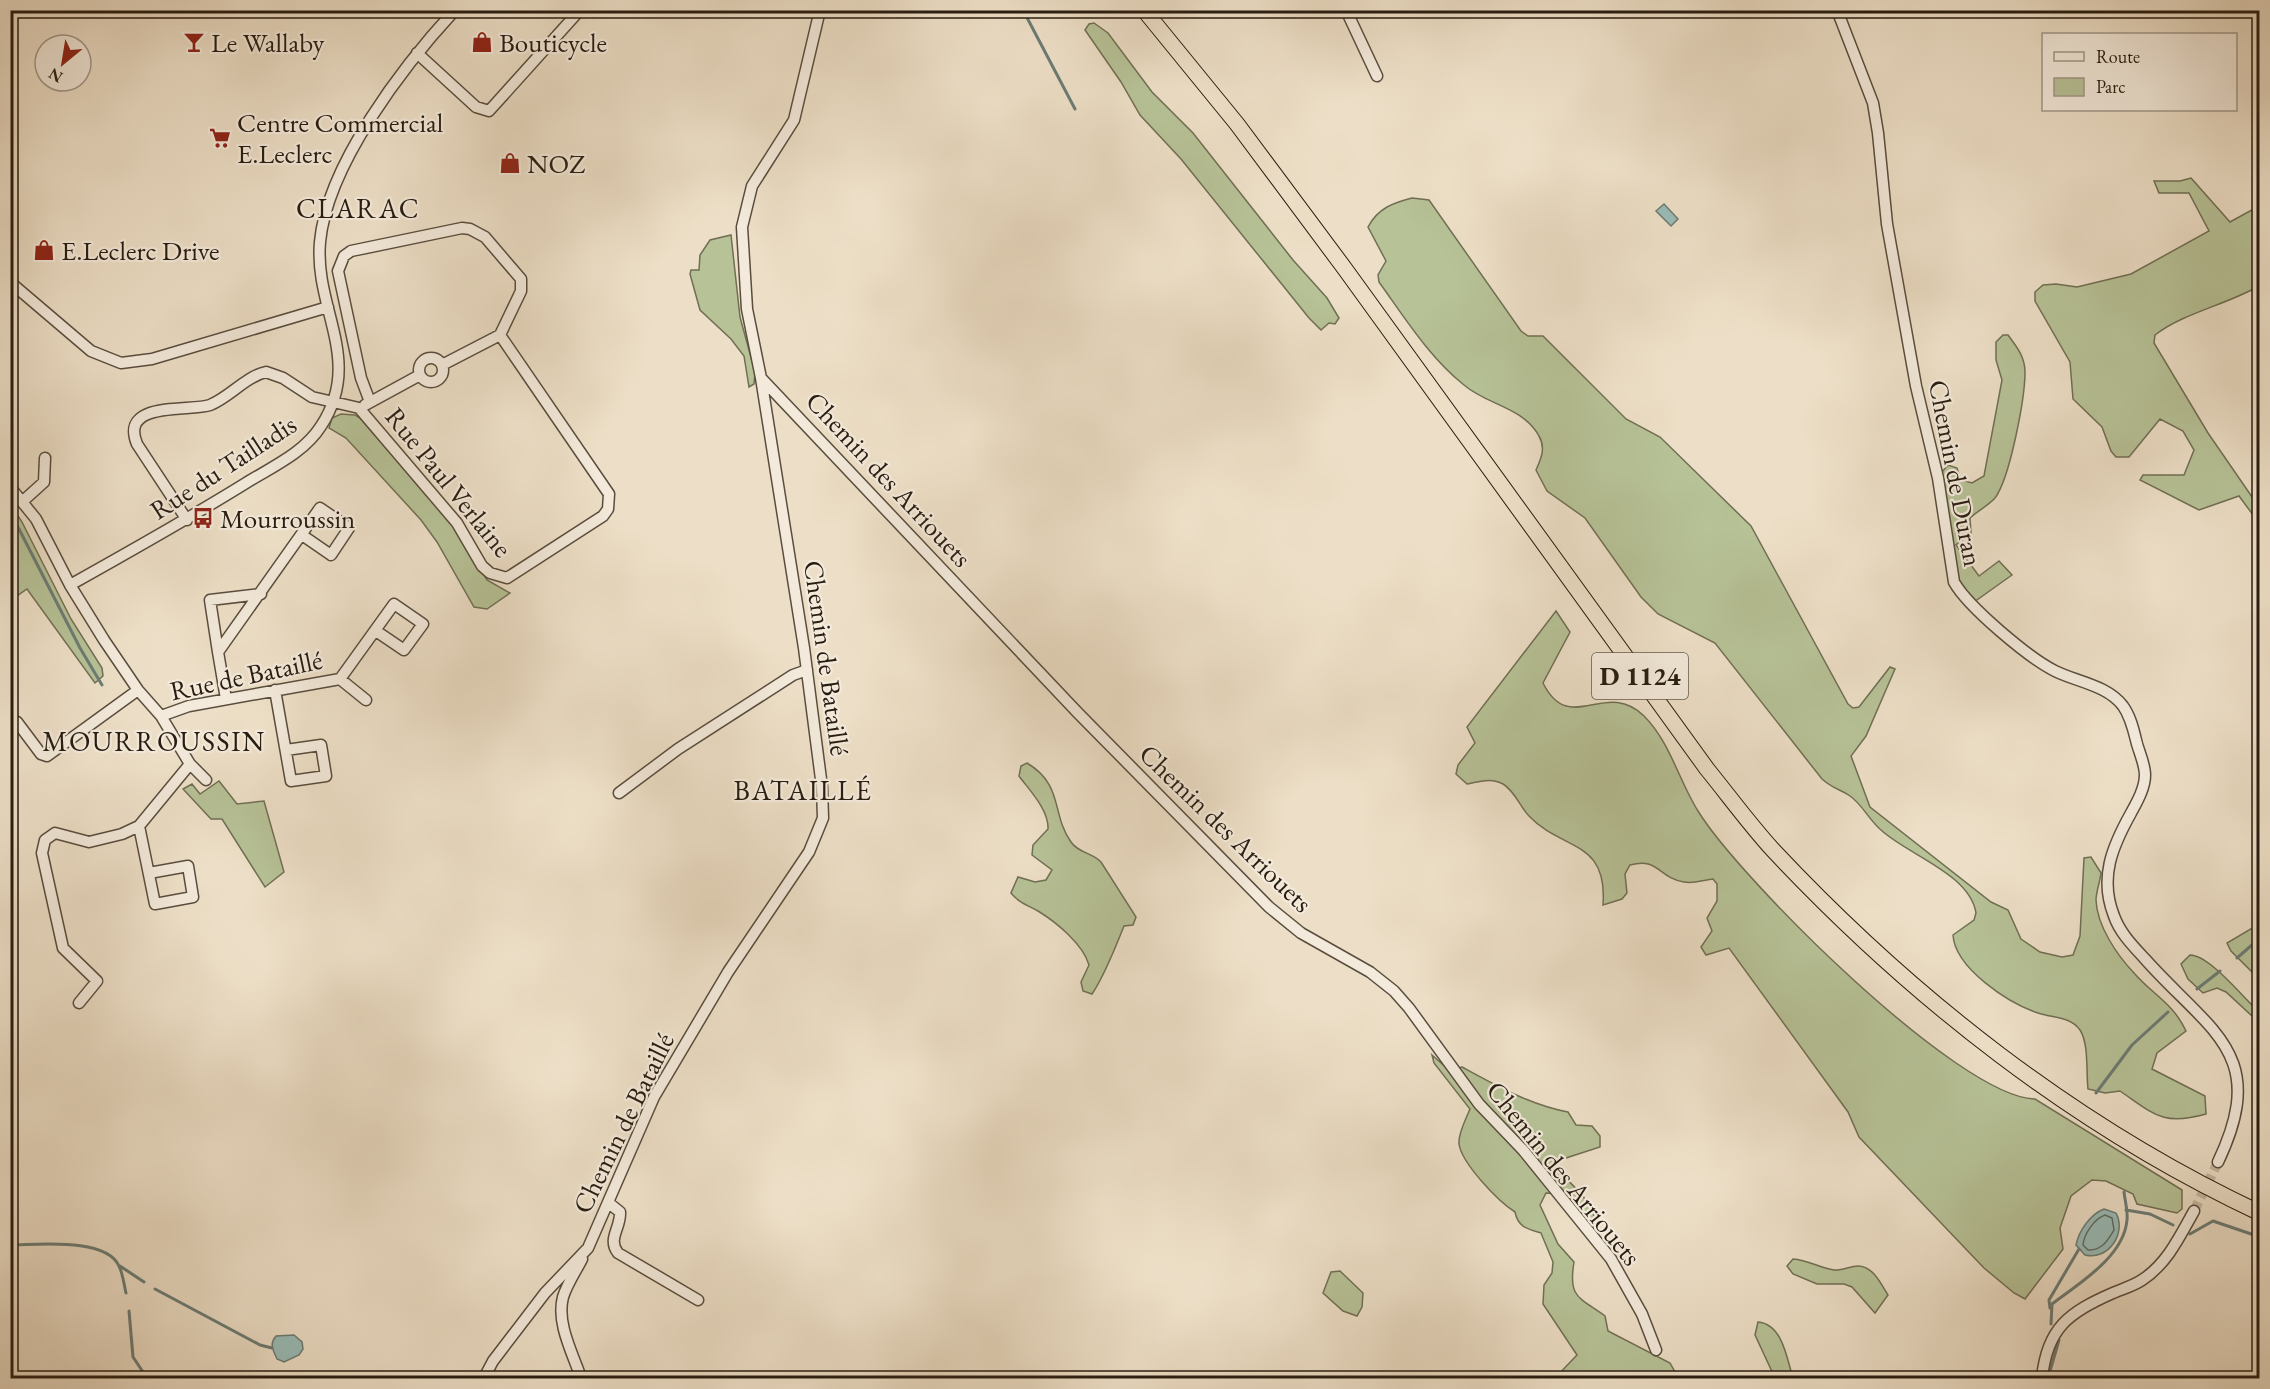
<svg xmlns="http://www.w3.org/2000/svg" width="2270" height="1389" font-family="'EB Garamond',serif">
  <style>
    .green { fill: #b7c297; stroke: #706f54; stroke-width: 1.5 }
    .water { fill: #99bcb8; stroke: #6c7c75; stroke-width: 1.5 }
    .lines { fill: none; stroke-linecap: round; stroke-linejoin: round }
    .shore { stroke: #606c64; stroke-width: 1.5 }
    .stream { stroke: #6c7c75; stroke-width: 3 }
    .minor-tunnel { stroke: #c6b8a2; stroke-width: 10; stroke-dasharray: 10 5; stroke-linecap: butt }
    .minor-casing { stroke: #594d3e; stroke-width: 13 }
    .highway-casing { stroke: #281c10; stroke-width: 17 }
    .minor { stroke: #f3eadb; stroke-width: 10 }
    .highway { stroke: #eddfc7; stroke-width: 15 }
    .labels { text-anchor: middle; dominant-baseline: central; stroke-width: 4.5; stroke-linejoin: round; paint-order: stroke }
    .shield { fill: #f3eadb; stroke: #655a4d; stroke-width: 1.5 }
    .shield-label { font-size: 26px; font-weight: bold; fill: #281c10 }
    .poi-label { font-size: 27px; fill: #281c10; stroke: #f3eadb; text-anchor: start }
    .street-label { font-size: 27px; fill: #281c10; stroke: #f3eadb }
    .neighbourhood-label { font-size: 28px; letter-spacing: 1.5px; fill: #281c10; stroke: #f3eadb }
  </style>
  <rect width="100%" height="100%" fill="#eddfc7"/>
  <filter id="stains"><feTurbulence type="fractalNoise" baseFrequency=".00333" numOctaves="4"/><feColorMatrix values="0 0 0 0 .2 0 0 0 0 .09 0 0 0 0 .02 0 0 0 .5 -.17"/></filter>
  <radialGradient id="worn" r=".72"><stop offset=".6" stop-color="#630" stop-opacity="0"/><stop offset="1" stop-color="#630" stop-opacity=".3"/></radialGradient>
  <path class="green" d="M1094,23L1108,33L1152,92L1193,133L1293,260L1327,298L1339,318L1335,324L1329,323L1321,330L1309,318L1181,159L1140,115L1121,82L1085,30L1089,24Z
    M2191,178L2230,222L2259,206V286C2226,305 2183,313 2155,335L2154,343L2208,433L2259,507V523L2239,496L2199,510L2140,480L2143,475H2184L2194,450L2183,431L2160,419L2129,457H2116L2111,451L2102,427L2073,399L2070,362L2035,301V292L2043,285L2056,284L2077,287L2131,274L2209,231L2189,193H2159L2154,181H2180Z
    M1412,198L1429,200L1521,331L1528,336H1543L1626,419L1660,437L1751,526L1848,704L1853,708L1859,707L1890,667L1895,669L1866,736L1851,756L1870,807L1991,902L2008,910L2021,939L2040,952L2062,957L2073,955L2080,936L2084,858L2091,857L2101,873C2100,882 2096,892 2096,900C2097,926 2117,955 2134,973C2153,995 2173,1003 2186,1031L2157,1053L2152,1069L2205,1096L2206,1114C2163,1126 2155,1115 2120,1091L2105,1093L2088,1089C2086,1071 2089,1044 2080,1030C2070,1016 2052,1018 2038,1013C2008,1003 1955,968 1953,935L1974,920L1976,913C1970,874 1908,855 1881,830C1869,820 1862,804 1850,796C1840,789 1833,789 1822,779L1715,643L1658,614L1641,597L1585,518L1547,491L1536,470C1541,459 1546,448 1539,436C1523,407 1487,405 1464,385C1429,357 1405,318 1379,282L1378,275L1386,261L1368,227C1378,208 1393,203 1412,198Z
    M731,235L740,317L755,372L754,384L749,387L744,356L731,339L700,310L690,274L691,270H699L700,255L710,240Z
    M2003,335H2008C2017,347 2025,357 2025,372C2025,398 2010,478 1995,498C1988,506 1977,511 1970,518L1971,533L1956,545L1979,576L1999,561L2012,575L1974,602L1957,578L1941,473L1948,465L1957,468L1961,480L1972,483L1984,476L2002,380L1996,360V342Z
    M341,414L355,415L361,419L452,524L487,580L510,593L487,609L474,607L437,542L421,520L346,438L329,428L332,418Z
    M11,505L22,522L71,619L102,668L103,676L95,683L27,589L11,600Z
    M1556,611L1570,632L1543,683C1570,737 1605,678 1644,716C1670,742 1679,781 1698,811C1739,878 1959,1098 2035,1099L2182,1190V1209L2177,1213L2137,1204L2133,1194L2106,1181L2092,1180L2071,1196L2060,1228L2063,1249L2025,1299L2014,1293L1984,1268L1859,1137L1848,1112L1729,948L1706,955L1701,947L1712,931L1707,918L1717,901V884L1713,879C1704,880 1693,884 1684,882C1658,878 1659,857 1630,865L1625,874L1627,893L1622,899L1603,905C1608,839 1562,851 1529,816C1520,807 1515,791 1503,784C1491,777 1479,782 1467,784L1456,774L1458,765L1475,743L1467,727Z
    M1027,763C1064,785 1051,814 1071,842C1078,853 1093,853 1101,862L1136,917L1133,925L1124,926C1115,948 1105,975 1092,994L1083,991L1081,982L1089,965C1083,944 1056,922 1038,911C1027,905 1018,902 1011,893L1018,877L1035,882L1046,880L1052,870L1032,855L1033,845L1048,829C1049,810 1030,791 1019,776L1021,766Z
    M219,781L237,804L264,801L284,872L265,887L222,819H211L183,789L192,784L200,794Z
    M2259,924V979L2231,951L2227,943Z
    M2190,955C2209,955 2242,996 2257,1010L2256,1016H2252L2226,992L2217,988L2203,993L2188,979L2181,964Z
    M1432,1055L1449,1070L1462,1067C1495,1085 1530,1105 1568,1112L1576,1125L1592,1126L1600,1136V1147L1563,1159L1555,1167C1568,1182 1600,1206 1594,1227L1567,1194L1546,1193L1540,1205L1558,1244L1574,1262C1568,1298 1579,1297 1605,1316L1608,1331L1670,1363L1675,1372L1671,1378H1555L1577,1355L1543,1304L1544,1285L1552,1273L1553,1262L1541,1233C1527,1229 1518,1227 1515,1212C1499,1202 1462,1164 1459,1144C1458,1133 1466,1119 1470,1109L1434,1063Z
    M1793,1259C1808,1260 1820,1268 1834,1270C1842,1271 1850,1266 1858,1266C1873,1266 1881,1284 1888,1295L1875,1313L1852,1287L1844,1284H1817L1793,1274L1787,1266Z
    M1340,1271L1363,1293L1362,1307L1357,1316L1343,1311L1323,1293L1331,1272Z
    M1758,1322C1783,1324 1787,1360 1793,1378H1775L1755,1335Z"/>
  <path class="water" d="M1664,204L1678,219L1671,226L1656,211Z
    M2104,1209L2116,1213C2127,1233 2108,1261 2085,1255L2076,1245C2079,1230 2091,1214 2104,1209Z
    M294,1335L302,1342L303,1349L299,1355L284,1362L277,1359C273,1350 269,1344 276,1336Z"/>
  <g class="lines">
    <path class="shore" d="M2105,1215L2112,1218L2114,1230C2108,1240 2102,1251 2088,1250L2083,1245C2084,1234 2094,1219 2105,1215Z"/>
    <path class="stream" d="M1023,10L1075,109
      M10,517L19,529L80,648L102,685
      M2237,958L2260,938
      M2197,989L2220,971
      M2096,1093L2132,1045L2168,1012
      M2126,1210L2150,1214L2173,1225
      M2190,1234L2213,1221L2260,1237
      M10,1245C38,1245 106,1237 119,1266C123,1274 124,1285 126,1293
      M120,1266L144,1282
      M155,1289L260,1345L272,1348
      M2050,1308L2049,1300L2079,1249
      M129,1311L133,1357L147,1378
      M2051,1324L2052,1304C2078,1284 2124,1257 2127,1220C2128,1211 2125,1201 2124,1192
      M2048,1378L2059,1340"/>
    <path class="minor-tunnel" d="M2194,1211L2218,1162"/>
    <defs>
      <path id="minor" d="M1346,10L1377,76
        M1837,10L1873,103L1878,133L1887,224L1916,386L1938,478L1954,582C1968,607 2029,658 2055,671C2077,682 2107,685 2123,706C2131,717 2134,732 2137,744C2140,754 2145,765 2145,775C2145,788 2137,802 2131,813C2112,847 2099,878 2114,916C2120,933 2133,946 2145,959C2210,1032 2270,1053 2218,1162
        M417,53L476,107L489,111L580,10
        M10,282L91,351L121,363L152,359L328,307
        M419 370a12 12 0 1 1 24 0a12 12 0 1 1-24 0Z
        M442,365L500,335
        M761,378L1078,713L1269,907L1301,933L1370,972L1394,991L1409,1008L1479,1104L1523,1150L1611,1259L1642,1314L1656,1350
        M365,405L420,375
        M10,487L36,519L70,585L104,640L138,690L161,716L190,764L206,780
        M23,501L44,482L45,458
        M187,520L137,444C119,400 191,412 210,405C230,397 245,377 266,372L283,378L312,397L359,408L457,523L482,566L490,573L507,578L603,516L608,509L609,494L500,335L521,291V279L485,237L470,229L462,228L351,251L344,256L338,271L361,378L370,402
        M70,585C129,552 188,519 246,483C272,467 304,453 321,426C364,360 314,309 320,242C327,165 404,65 455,10
        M218,652L210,600L261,594
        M340,679L366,700
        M275,690L291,781L326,776L321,745L286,750
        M226,699L218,652L320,508L349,528L331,555L302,535
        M161,716L189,706L340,679L394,604L423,624L404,650L376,631
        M17,722L41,754L47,756L138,690
        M619,793L678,749L793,675L807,670
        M139,826L155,904L193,897L188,866L149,873
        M79,1003L97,981L63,948L42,853L45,840L55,833L89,842L122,834L139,826L190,764
        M610,1204L620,1212C621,1228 607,1239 618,1253L698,1300
        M484,1378L493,1361L545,1293L588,1248L654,1097L728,972L809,852L823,818L822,787L804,648L761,378L747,309L742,227L752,186L794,120L820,10
        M581,1378C573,1354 556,1323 563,1297C567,1284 576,1271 582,1259
        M2042,1378C2047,1328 2069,1312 2113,1293C2122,1289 2133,1286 2142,1280C2167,1264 2180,1236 2194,1211"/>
      <path id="highway" d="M1144,10L1237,124L1345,269L1707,769C1729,796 1750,825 1773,850C1912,998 2076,1127 2260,1213"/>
    </defs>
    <use href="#minor" class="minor-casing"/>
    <use href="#highway" class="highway-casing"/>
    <use href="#minor" class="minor"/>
    <use href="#highway" class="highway"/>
  </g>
  <defs>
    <symbol id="bar-bare" viewBox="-9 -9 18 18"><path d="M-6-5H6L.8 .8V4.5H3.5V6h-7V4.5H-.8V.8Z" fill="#8f2418" stroke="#f3eadb" stroke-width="2.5" paint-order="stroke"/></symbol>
    <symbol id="shop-bare" viewBox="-9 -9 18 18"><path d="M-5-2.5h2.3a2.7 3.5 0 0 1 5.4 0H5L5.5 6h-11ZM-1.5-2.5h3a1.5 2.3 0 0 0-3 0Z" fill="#8f2418" stroke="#f3eadb" stroke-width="2.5" paint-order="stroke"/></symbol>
    <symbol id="supermarket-bare" viewBox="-9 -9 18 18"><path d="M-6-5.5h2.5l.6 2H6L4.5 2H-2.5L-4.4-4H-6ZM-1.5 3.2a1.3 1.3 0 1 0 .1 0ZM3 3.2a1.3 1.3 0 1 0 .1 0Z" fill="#8f2418" stroke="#f3eadb" stroke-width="2.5" paint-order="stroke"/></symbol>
    <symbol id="bus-bare" viewBox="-9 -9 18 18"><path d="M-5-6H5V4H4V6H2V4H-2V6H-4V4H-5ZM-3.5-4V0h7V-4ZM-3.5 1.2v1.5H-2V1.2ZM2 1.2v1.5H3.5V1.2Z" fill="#8f2418" stroke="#f3eadb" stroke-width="2.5" paint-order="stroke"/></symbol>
  </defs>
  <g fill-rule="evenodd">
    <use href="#bar-bare" x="179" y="27" width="30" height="30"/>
    <use href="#shop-bare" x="467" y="27" width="30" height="30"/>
    <use href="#supermarket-bare" x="205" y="123" width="30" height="30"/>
    <use href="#shop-bare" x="495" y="148" width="30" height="30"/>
    <use href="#shop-bare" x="29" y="235" width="30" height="30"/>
    <use href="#bus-bare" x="188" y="503" width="30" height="30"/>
  </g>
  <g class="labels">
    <rect class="shield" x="1592" y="653" width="96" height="46" rx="4.5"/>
    <g class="shield-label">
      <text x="1640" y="676">D 1124</text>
    </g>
    <g class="poi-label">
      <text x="211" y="42">Le Wallaby</text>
      <text x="499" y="42">Bouticycle</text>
      <text x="237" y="122">Centre Commercial<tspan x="237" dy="31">E.Leclerc</tspan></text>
      <text x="527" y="163">NOZ</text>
      <text x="61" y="250">E.Leclerc Drive</text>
      <text x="220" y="518">Mourroussin</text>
    </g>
    <g class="street-label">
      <text transform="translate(223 467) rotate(-33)">Rue du Tailladis</text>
      <text transform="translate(1956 473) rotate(79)">Chemin de Duran</text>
      <text transform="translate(889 479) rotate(47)">Chemin des Arriouets</text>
      <text transform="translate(449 482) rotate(51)">Rue Paul Verlaine</text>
      <text transform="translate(827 658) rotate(82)">Chemin de Bataillé</text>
      <text transform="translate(246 675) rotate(-12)">Rue de Bataillé</text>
      <text transform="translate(1226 828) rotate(44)">Chemin des Arriouets</text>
      <text transform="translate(623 1123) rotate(-64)">Chemin de Bataillé</text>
      <text transform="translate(1564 1173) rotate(51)">Chemin des Arriouets</text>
    </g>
    <g class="neighbourhood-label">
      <text x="358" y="208">CLARAC</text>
      <text x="154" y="741">MOURROUSSIN</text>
      <text x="803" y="790">BATAILLÉ</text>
    </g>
  </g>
  <rect width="2270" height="1389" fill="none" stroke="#eddfc7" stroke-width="36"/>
  <rect x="12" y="12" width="2246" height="1365" fill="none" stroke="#281c10" stroke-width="3"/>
  <rect x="18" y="18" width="2234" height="1353" fill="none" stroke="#281c10" stroke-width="1.5"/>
  <rect x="2042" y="33" width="195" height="78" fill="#f3eadb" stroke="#a2988a" stroke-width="1.5"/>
  <rect x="2054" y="52" width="30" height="9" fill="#f3eadb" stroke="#a2988a" stroke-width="1.5"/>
  <text x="2096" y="63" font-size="18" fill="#281c10">Route</text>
  <rect x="2054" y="78" width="30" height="18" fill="#b7c297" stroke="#a2988a" stroke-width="1.5"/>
  <text x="2096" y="93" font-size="18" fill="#281c10">Parc</text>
  <g transform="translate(63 63) rotate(210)"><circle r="28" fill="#f3eadb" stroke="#a2988a" stroke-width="1.5"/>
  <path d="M0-4.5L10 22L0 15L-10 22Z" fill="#8f2418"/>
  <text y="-9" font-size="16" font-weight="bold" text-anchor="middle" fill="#281c10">N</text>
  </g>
  <rect width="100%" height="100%" filter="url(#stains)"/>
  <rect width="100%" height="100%" fill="url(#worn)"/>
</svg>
